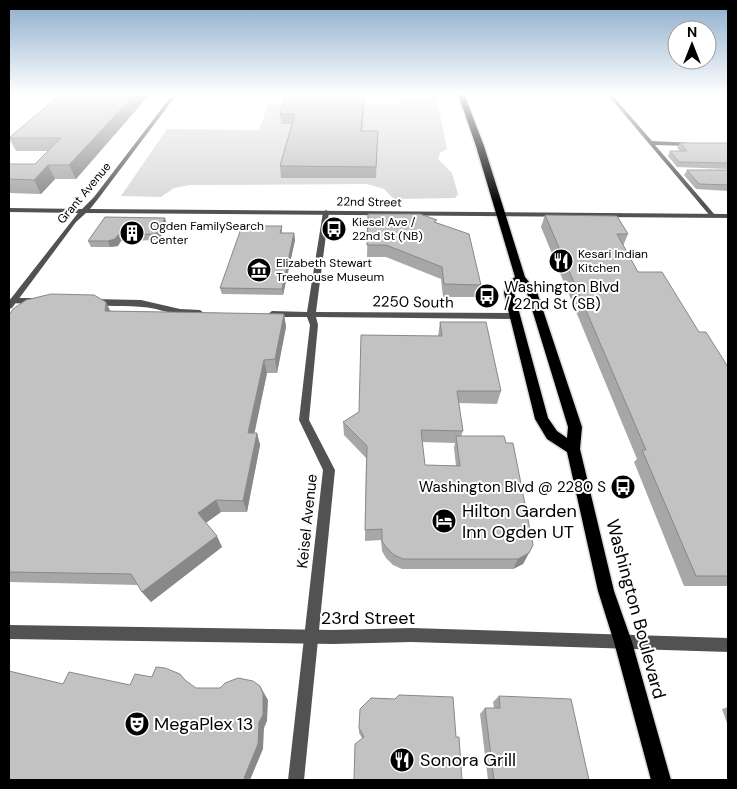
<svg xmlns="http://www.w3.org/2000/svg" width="737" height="789" font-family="'DM Sans',sans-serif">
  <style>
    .green { fill: #d9d9d9 }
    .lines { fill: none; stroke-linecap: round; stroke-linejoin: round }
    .primary-casing { stroke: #dbdbdb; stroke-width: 3 }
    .minor { fill: #525252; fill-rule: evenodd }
    .tertiary { fill: #525252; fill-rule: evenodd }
    .primary { fill: #000; fill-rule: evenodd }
    .wall { fill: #a7a7a7; fill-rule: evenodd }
    .shaded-wall { fill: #888 }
    .building { fill: #c2c2c2; stroke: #888 }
    .labels { text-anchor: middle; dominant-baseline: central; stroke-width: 4; stroke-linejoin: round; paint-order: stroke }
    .far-street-label { font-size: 12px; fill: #000; stroke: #fff }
    .far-poi-label { font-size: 12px; fill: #000; stroke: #fff; text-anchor: start }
    .poi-label { font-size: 15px; fill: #000; stroke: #fff; text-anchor: start }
    .street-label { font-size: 15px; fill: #000; stroke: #fff }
    .near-poi-label { font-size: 18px; fill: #000; stroke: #fff; text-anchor: start }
    .near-street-label { font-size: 18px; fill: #000; stroke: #fff }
  </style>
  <rect width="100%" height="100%" fill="#fff"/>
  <path class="green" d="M400,94H436L447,149L440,153L438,159L452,173L458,194L455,198L394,199L384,189L367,184L190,185L174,188L161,197L121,196L167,129L259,130L269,103L400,104Z"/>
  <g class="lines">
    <defs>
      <path id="primary" d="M458,94H464L484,146L525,277L537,292L582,427L580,449L614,591L632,642L671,780H651L614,642L598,591L567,452L547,439L535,419L504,293L507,283L515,277L476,146ZM519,283L527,293L568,427L567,438L557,431L548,418L514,293L516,286Z"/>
    </defs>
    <use href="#primary" class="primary-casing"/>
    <path class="minor" d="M607,94H611L652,141L694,143L695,144L692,146L655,145L715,215V217H711Z
      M326,210L329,212L316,312L514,313L518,316L514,319L316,317L318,325L309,420L335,470L304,780H288L323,470L299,420L310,325L307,317H272L268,314L272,311L307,312L323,212Z
      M12,298H36L40,301L36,304L9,303V300Z
      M93,299L141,300L180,309L200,310L204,313C195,320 167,312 156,309C134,304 112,308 90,304V300Z"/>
    <path class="tertiary" d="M173,94H177L98,199L90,209L728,214V218L86,213L76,222L12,308L9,309V301L78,213L9,212V208L82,209L94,197Z
      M9,625L333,630L411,628L728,638V652L411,642L333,644L9,639Z"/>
    <use href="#primary" class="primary"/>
  </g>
  <path class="wall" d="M61,94H150L76,179H55L41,194L9,193V164H35L48,151H16L9,138Z
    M364,106L362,131H378L376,178H281L280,166L292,124H281L280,114Z
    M680,143H728V169L677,167L668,156L670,151H680L677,148Z
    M687,170H728V191L696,189L684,175Z
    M368,214L436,223L481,285L478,297H443L441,279L386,257H367Z
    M545,215L628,234L623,246L638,272L699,332L728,367V586H684L634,462L637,459L541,227Z
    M167,224L159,240L121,241L118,246L110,247H91L88,241Z
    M282,226V233H294L295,240L283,295L222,294L220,288Z
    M106,302L110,311L284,314L286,327L277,373H267L254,433H257L260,445L247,512H221L206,523L222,547L151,602L142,592L138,585L9,582V315Z
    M440,322L501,391L497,404L458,403L463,431L461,436L533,545L523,564L513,569H402L393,565L386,558L382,551L381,540L365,541L366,458L344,435L343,422L359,412L438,336ZM422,442L455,443L454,448L456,466L425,465Z
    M499,696L589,780H488L480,714L485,708H494L493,702Z
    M728,707V726L722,709Z
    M359,728L456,737L362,738L359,733Z"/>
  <path class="shaded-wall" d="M135,94H150L76,179L69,165Z
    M364,96V106L361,142V131Z
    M48,165L55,179L41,194L34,180Z
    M165,218L167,224L159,240L156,234Z
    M294,233L295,240L283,295L282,289Z
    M118,235L121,241L118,246L110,247L108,241Z
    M106,302L112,315L105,311Z
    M284,314L286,327L277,373L275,359Z
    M264,360L267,373L252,445L248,433Z
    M257,433L260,445L247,512L243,501Z
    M216,500L221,512L204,524L198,513Z
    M217,536L222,547L151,602L142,592Z
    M529,553L523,564L513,569L518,559Z
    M260,686L268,700L267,721L264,728L263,749L250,780L244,778Z"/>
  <path class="building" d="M61,94H135L69,165H48L34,180L9,179V164H35L61,138H9Z
    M286,95L364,96L361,131H378L376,167L280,166L295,114H280Z
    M680,143H728V163L679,162L670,151H687Z
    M687,170H728V185L699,184Z
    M368,214H420L437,220L434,222L469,234L481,285L444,284L442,267L386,245H367Z
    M545,215L617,216L628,234H617L638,272H662L699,332H706L728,367V576H696L642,450H646Z
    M105,217L165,218L156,234L118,235L115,239L108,241H88Z
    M242,226H282L280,233H294L282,289L220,288Z
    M51,294L94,295L106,302L105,311L284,314L275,359L264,360L248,433H257L243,501L216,500L198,513L217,536L142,592L131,574L9,572V315L13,309L26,300Z
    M440,322H486L501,391H457L463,431L421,430L425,465L460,466L456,436H504L506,443H513L533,545L529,553L518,559H403L394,555L386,547L382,541V529L365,530L367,446L343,422L359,412L361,335L442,336Z
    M156,667L165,668L180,674L185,680L196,688H220L225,683L238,678L253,681L260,686L263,694V715L259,722L258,744L244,778L250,780H9V671L63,684L69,672L130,685L135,674L152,677Z
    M399,695L453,697L456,737H459L462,780H354L355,744L364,737L359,728L360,709L371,698L395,699Z
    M499,696L571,699L589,780H494L485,708H500Z"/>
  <linearGradient id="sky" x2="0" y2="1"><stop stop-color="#8baccb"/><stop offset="0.46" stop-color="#fff"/><stop offset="1" stop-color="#fff" stop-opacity="0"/></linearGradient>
  <rect width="737" height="204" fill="url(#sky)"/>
  <defs>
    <symbol id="bus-disc" viewBox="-11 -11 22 22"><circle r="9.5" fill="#000" stroke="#fff"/><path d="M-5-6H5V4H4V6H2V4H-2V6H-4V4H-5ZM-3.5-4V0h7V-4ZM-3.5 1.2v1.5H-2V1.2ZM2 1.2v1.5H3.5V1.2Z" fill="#fff"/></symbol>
    <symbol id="building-disc" viewBox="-11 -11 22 22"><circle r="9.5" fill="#000" stroke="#fff"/><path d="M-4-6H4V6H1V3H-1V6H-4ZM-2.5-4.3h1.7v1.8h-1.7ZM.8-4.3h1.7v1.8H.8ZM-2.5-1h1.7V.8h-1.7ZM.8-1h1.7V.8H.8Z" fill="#fff"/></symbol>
    <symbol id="restaurant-disc" viewBox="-11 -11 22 22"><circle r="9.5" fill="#000" stroke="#fff"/><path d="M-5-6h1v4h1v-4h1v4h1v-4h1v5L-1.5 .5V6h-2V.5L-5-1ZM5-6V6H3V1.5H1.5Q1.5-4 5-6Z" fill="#fff"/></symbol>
    <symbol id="museum-disc" viewBox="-11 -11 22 22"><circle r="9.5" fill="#000" stroke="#fff"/><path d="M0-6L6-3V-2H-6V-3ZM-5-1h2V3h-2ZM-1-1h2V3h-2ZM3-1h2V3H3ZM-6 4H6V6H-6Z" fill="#fff"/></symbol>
    <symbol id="hotel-disc" viewBox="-11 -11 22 22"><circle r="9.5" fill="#000" stroke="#fff"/><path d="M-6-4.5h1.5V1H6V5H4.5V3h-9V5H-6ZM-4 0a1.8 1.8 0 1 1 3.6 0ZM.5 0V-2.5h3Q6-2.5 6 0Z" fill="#fff"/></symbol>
    <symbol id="theatre-disc" viewBox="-11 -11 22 22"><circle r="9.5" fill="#000" stroke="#fff"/><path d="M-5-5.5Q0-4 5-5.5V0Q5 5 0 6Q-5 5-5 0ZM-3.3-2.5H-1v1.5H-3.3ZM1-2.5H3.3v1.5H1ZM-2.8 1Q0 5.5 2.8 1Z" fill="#fff"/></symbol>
  </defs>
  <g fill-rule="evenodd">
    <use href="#bus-disc" x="320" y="215" width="28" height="28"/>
    <use href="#building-disc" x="118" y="219" width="28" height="28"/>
    <use href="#restaurant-disc" x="547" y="247" width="28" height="28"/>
    <use href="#museum-disc" x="245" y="256" width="28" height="28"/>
    <use href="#bus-disc" x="473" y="282" width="28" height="28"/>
    <use href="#bus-disc" x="609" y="473" width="28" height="28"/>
    <use href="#hotel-disc" x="430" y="507" width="28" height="28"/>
    <use href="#theatre-disc" x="123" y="710" width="28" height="28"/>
    <use href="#restaurant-disc" x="388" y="746" width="28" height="28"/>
  </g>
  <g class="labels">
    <g class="far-street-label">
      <text transform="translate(84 193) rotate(-50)">Grant Avenue</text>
      <text transform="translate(369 202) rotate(1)">22nd Street</text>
    </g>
    <g class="far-poi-label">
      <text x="352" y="222">Kiesel Ave /<tspan x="352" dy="14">22nd St (NB)</tspan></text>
      <text x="150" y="226">Ogden FamilySearch<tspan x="150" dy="14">Center</tspan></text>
      <text x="578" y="254">Kesari Indian<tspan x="578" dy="14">Kitchen</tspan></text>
      <text x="276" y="263">Elizabeth Stewart<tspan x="276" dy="14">Treehouse Museum</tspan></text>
    </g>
    <g class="poi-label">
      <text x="504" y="287">Washington Blvd<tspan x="504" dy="17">/ 22nd St (SB)</tspan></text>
      <text x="606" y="487" text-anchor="end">Washington Blvd @ 2280 S</text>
    </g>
    <g class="street-label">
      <text transform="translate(413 302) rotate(1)">2250 South</text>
      <text transform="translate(307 521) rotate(-84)">Keisel Avenue</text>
    </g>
    <g class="near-poi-label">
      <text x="462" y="511">Hilton Garden<tspan x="462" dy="21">Inn Ogden UT</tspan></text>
      <text x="154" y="724">MegaPlex 13</text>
      <text x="420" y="760">Sonora Grill</text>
    </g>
    <g class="near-street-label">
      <text transform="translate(636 609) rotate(75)">Washington Boulevard</text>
      <text x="368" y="618">23rd Street</text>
    </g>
  </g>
  <rect width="737" height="789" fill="none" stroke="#000000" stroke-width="20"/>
  <g transform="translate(692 45)"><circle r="24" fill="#ffffff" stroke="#999999"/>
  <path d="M0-4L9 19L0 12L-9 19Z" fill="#000000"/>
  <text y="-8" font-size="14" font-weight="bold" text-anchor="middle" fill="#000000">N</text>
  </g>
</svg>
